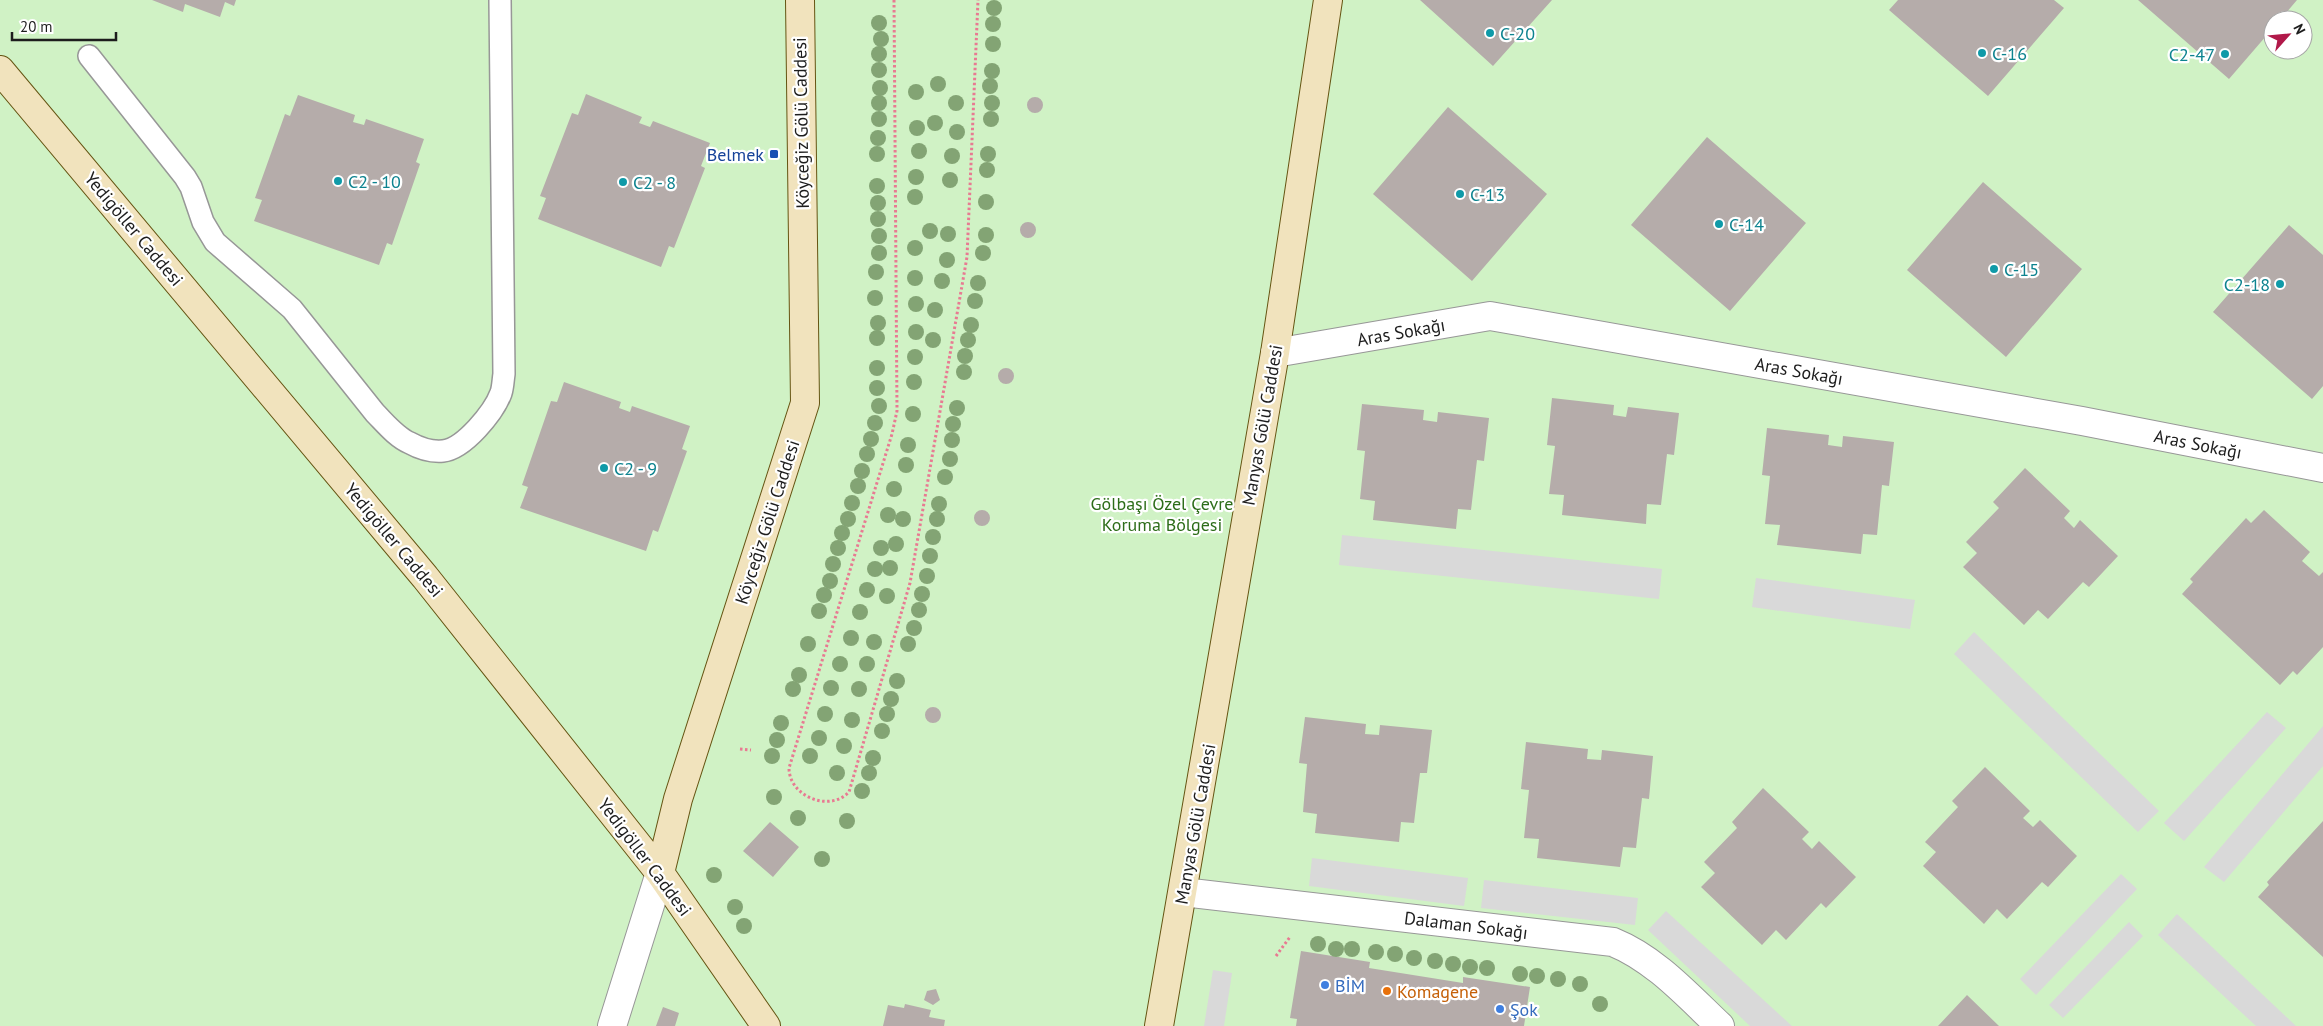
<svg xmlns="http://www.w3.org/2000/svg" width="2323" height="1026" font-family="'PT Sans',sans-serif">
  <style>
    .park { fill: #d0f2c5; fill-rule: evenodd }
    .parking { fill: #d9d9d9 }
    .building { fill: #b5acaa }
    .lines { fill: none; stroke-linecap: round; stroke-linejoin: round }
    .lane-casing { stroke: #979797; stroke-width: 24 }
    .street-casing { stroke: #979797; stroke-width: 30 }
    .secondary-casing { stroke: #655412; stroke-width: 30 }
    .path { stroke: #e87a92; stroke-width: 3; stroke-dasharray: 2.5 2.5; stroke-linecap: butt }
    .lane { stroke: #fff; stroke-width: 21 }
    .street { stroke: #fff; stroke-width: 28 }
    .secondary { stroke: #f1e3bd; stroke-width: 28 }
    .tree { fill: #83a474 }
    .culture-dot { fill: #0f9aa8; stroke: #fff; stroke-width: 2 }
    .transit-dot { fill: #1a4fb4; stroke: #fff; stroke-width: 2 }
    .shop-dot { fill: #3f7fe0; stroke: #fff; stroke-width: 2 }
    .food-dot { fill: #e8710a; stroke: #fff; stroke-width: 2 }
    .labels { text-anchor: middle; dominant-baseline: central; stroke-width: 4.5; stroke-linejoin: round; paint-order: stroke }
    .culture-label { font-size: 18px; fill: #0d838f; stroke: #fff; text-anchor: start }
    .street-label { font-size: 18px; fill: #1d1d1d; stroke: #fff }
    .transit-label { font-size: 18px; fill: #164399; stroke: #fff; text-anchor: end }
    .park-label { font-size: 18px; fill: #2d6d19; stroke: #fff }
    .shop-label { font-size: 18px; fill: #366cbe; stroke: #fff; text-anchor: start }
    .food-label { font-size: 18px; fill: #c56008; stroke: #fff; text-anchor: start }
  </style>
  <rect width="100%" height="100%" fill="#ede7e4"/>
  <path class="park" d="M0,0H2323V1026H0ZM2273,20H2303V50H2273Z"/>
  <path class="parking" d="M1342,535L1662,569L1659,599L1339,565Z
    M1756,578L1915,600L1910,629L1752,607Z
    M1974,632L2159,811L2138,832L1954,654Z
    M2267,712L2286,728L2184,841L2164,823Z
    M2323,726V766L2224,882L2204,867Z
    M1312,858L1468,878L1464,906L1309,886Z
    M2121,874L2137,889L2036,995L2020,979Z
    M1484,880L1638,898L1635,925L1481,908Z
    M1666,911L1792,1026H1750L1648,930Z
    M2177,914L2296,1026H2256L2158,935Z
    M2129,922L2143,936L2063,1018L2049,1005Z
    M1213,970L1232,973L1224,1026H1204Z"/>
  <path class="building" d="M152,0H236L234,6L225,2L220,17L185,4L183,12Z
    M1420,0H1552L1493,66Z
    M1898,0H2054L2064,8L1988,96L1889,10Z
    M2138,0H2297L2280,20H2273V28L2229,79Z
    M586,94L642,117L639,123L650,127L653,121L710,143L701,166L705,168L674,248L669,246L661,267L538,219L546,198L540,196L572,113L578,115Z
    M298,95L355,115L353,122L364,125L366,119L424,139L416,162L420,164L392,245L387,243L379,265L254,221L262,200L255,198L285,114L290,116Z
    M1027 105a8 8 0 1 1 16 0a8 8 0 1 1-16 0Z
    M1448,107L1547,194L1472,281L1373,194Z
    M1707,137L1806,223L1730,311L1631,225Z
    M1983,182L2082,269L2006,357L1907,270Z
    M1020 230a8 8 0 1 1 16 0a8 8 0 1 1-16 0Z
    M2289,225L2323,255V386L2312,399L2213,312Z
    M998 376a8 8 0 1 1 16 0a8 8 0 1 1-16 0Z
    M564,382L621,402L619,408L630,412L632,406L690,426L682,449L687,451L658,532L653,530L646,551L520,508L528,487L522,485L551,401L557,402Z
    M1552,398L1614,405L1613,415L1626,417L1628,407L1679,413L1674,455L1667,454L1661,505L1647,504L1646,524L1562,515L1564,495L1549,494L1555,446L1547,445Z
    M1362,404L1424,410L1423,420L1437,422L1438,412L1489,418L1484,461L1477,460L1471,510L1458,509L1456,529L1373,520L1375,501L1360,499L1365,451L1357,450Z
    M1767,428L1829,435L1828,445L1842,447L1843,436L1894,442L1889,486L1882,485L1877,535L1863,534L1861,554L1777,545L1780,525L1765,524L1770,476L1762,475Z
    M2025,468L2070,511L2064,518L2074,528L2080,520L2118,556L2089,587L2083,582L2048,619L2038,610L2024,625L1963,567L1977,553L1966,542L1999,508L1993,502Z
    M974 518a8 8 0 1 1 16 0a8 8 0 1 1-16 0Z
    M2264,510L2310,552L2302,561L2319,576L2323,572V647L2297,675L2293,671L2280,685L2182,594L2193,582L2190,579L2246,518L2251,523Z
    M925 715a8 8 0 1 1 16 0a8 8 0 1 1-16 0Z
    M1305,717L1366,724L1365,734L1379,735L1380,725L1432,730L1427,773H1420L1414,823L1401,822L1399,842L1315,833L1317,814L1303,812L1307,764L1299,763Z
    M1526,742L1588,749L1587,759L1601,760L1602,750L1653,756L1649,799L1642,798L1636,848L1623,847L1620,867L1537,858L1539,839L1524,838L1529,790L1521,789Z
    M1985,767L2030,811L2023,818L2033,827L2040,820L2077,856L2048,887L2042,882L2007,919L1997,909L1984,924L1923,866L1936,852L1925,842L1958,807L1952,801Z
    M1763,788L1809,832L1802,839L1812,849L1819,841L1856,877L1826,908L1821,903L1786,940L1776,930L1762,945L1701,887L1715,873L1704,862L1737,828L1732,822Z
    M2323,821V957L2258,897L2269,885L2267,882Z
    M770,822L799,847L773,877L743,851Z
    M1301,951L1370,962L1369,968L1463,983V977L1530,987L1524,1026H1296L1297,1019L1290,1018Z
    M936,989L940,1000L933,1005L924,1000L927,991Z
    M1967,995L1999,1026H1938Z
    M905,1004L931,1010L929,1017L945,1020L944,1026H883L888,1005L904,1008Z
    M663,1007L679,1013L675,1026H656Z"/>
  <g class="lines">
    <defs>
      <path id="lane" d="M89,56L185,177L191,187L203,222L215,242L292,309L375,413C385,423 396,437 410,443C419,448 432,452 443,451C464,449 494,412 501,393C503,387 503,380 504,374L500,0"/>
      <path id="street" d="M1275,353L1490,316L2082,421L2323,468
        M1183,892L1613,942C1655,959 1687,995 1720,1026
        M612,1026L660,873"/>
      <path id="secondary" d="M0,70L425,577L660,873L766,1026
        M660,873L678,799L805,403L800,0
        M1159,1026L1275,353L1328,0"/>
    </defs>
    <use href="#lane" class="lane-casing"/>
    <use href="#street" class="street-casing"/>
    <use href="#secondary" class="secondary-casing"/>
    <path class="path" d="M894,0L897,411L892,434L789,768C789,796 829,813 849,792L910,583L967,257L978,0
      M740,749L751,750
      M1276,956L1290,937"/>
    <use href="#lane" class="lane"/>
    <use href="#street" class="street"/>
    <use href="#secondary" class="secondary"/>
  </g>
  <g class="tree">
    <circle cx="994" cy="8" r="8"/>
    <circle cx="879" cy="23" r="8"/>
    <circle cx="993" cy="24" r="8"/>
    <circle cx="881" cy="39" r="8"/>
    <circle cx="993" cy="44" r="8"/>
    <circle cx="879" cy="54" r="8"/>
    <circle cx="879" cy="70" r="8"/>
    <circle cx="992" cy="71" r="8"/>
    <circle cx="938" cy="84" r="8"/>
    <circle cx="990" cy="86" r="8"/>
    <circle cx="880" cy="88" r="8"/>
    <circle cx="916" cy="92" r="8"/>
    <circle cx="879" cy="103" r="8"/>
    <circle cx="956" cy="103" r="8"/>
    <circle cx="992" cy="103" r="8"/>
    <circle cx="879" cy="119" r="8"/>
    <circle cx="991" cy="119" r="8"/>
    <circle cx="935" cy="123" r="8"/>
    <circle cx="917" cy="128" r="8"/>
    <circle cx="957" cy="132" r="8"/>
    <circle cx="878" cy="138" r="8"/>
    <circle cx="919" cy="151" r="8"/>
    <circle cx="877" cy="154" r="8"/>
    <circle cx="988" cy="154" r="8"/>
    <circle cx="952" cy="156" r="8"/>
    <circle cx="987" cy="170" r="8"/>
    <circle cx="916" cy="177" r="8"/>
    <circle cx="950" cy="180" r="8"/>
    <circle cx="877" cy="186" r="8"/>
    <circle cx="915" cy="197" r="8"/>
    <circle cx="986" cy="202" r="8"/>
    <circle cx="878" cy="203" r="8"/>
    <circle cx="878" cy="219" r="8"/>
    <circle cx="930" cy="231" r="8"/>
    <circle cx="948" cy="234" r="8"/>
    <circle cx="986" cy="235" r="8"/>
    <circle cx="879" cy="236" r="8"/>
    <circle cx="915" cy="248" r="8"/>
    <circle cx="879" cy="253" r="8"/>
    <circle cx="983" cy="253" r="8"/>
    <circle cx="947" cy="260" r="8"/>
    <circle cx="876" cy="272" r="8"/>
    <circle cx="915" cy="278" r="8"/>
    <circle cx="942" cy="281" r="8"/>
    <circle cx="978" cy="283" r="8"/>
    <circle cx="875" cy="298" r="8"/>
    <circle cx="975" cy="301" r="8"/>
    <circle cx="916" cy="304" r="8"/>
    <circle cx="935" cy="310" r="8"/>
    <circle cx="878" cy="323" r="8"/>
    <circle cx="971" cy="325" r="8"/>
    <circle cx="916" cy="332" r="8"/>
    <circle cx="877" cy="338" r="8"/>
    <circle cx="933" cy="340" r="8"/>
    <circle cx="968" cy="340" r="8"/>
    <circle cx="965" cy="356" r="8"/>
    <circle cx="915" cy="357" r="8"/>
    <circle cx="877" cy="368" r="8"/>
    <circle cx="964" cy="372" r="8"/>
    <circle cx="914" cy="382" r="8"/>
    <circle cx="877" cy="388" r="8"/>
    <circle cx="879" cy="406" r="8"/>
    <circle cx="957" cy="408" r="8"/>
    <circle cx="913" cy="414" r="8"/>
    <circle cx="875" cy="423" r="8"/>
    <circle cx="953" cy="424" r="8"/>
    <circle cx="871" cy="439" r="8"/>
    <circle cx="952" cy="440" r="8"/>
    <circle cx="908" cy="445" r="8"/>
    <circle cx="867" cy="454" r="8"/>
    <circle cx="950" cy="459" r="8"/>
    <circle cx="906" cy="465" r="8"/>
    <circle cx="862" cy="471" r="8"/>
    <circle cx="945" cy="477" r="8"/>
    <circle cx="858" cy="486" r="8"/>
    <circle cx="894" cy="489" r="8"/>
    <circle cx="852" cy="503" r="8"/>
    <circle cx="939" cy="504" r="8"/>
    <circle cx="888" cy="515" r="8"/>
    <circle cx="848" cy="519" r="8"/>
    <circle cx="903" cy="519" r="8"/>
    <circle cx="937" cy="519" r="8"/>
    <circle cx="842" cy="533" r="8"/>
    <circle cx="933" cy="537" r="8"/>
    <circle cx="896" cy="544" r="8"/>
    <circle cx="838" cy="548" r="8"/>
    <circle cx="881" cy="548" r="8"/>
    <circle cx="930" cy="556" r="8"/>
    <circle cx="833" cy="564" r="8"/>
    <circle cx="890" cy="568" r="8"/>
    <circle cx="875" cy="569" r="8"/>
    <circle cx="927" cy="576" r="8"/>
    <circle cx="830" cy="581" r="8"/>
    <circle cx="867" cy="590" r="8"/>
    <circle cx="922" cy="594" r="8"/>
    <circle cx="824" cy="595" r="8"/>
    <circle cx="887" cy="596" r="8"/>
    <circle cx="919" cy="610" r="8"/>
    <circle cx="819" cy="611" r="8"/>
    <circle cx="860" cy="612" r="8"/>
    <circle cx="914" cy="628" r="8"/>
    <circle cx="851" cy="638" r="8"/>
    <circle cx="874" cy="642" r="8"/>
    <circle cx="808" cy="644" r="8"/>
    <circle cx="908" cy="644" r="8"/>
    <circle cx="840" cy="664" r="8"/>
    <circle cx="867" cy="664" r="8"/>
    <circle cx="799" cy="675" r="8"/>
    <circle cx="897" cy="681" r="8"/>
    <circle cx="831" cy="688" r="8"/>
    <circle cx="793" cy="689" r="8"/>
    <circle cx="859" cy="689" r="8"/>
    <circle cx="891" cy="699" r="8"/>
    <circle cx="825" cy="714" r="8"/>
    <circle cx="887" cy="714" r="8"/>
    <circle cx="852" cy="720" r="8"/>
    <circle cx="781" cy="723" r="8"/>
    <circle cx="882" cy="731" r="8"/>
    <circle cx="819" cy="738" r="8"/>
    <circle cx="777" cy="740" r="8"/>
    <circle cx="844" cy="746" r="8"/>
    <circle cx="772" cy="756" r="8"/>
    <circle cx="810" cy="756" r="8"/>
    <circle cx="873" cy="758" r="8"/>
    <circle cx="837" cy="773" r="8"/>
    <circle cx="869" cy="773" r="8"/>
    <circle cx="862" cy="791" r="8"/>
    <circle cx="774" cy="797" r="8"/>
    <circle cx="798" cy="818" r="8"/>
    <circle cx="847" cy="821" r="8"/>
    <circle cx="822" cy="859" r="8"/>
    <circle cx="714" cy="875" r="8"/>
    <circle cx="735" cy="907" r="8"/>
    <circle cx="744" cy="926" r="8"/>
    <circle cx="1318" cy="944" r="8"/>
    <circle cx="1336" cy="949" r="8"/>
    <circle cx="1352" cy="949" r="8"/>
    <circle cx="1376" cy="952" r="8"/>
    <circle cx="1395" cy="954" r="8"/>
    <circle cx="1414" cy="958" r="8"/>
    <circle cx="1435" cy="961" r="8"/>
    <circle cx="1453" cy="964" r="8"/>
    <circle cx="1470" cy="967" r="8"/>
    <circle cx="1487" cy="968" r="8"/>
    <circle cx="1520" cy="974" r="8"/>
    <circle cx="1537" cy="976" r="8"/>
    <circle cx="1558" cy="979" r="8"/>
    <circle cx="1580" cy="984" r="8"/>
    <circle cx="1600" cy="1004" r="8"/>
  </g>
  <g class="culture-dot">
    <circle cx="1490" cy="33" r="5"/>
    <circle cx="1982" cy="53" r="5"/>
    <circle cx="2225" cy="54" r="5"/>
    <circle cx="338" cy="181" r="5"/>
    <circle cx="623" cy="182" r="5"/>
    <circle cx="1460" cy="194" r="5"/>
    <circle cx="1719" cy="224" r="5"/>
    <circle cx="1994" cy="269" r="5"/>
    <circle cx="2280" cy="284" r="5"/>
    <circle cx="604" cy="468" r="5"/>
  </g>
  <rect class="transit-dot" x="769" y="149" width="10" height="10" rx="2.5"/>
  <g class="shop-dot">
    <circle cx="1325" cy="985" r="5"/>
    <circle cx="1500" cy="1009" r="5"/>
  </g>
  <circle class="food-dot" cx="1387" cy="991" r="5"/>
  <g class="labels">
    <g class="culture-label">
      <text x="1500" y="33">C-20</text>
      <text x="1992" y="53">C-16</text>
      <text x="2215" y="54" text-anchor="end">C2-47</text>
      <text x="348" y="181">C2 - 10</text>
      <text x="633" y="182">C2 - 8</text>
      <text x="1470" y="194">C-13</text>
      <text x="1729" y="224">C-14</text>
      <text x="2004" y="269">C-15</text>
      <text x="2270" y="284" text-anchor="end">C2-18</text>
      <text x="614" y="468">C2 - 9</text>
    </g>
    <g class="street-label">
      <text transform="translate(801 123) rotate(-91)">Köyceğiz Gölü Caddesi</text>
      <text transform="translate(134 229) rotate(50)">Yedigöller Caddesi</text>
      <text transform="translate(1401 332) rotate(-10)">Aras Sokağı</text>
      <text transform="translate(1799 371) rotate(10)">Aras Sokağı</text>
      <text transform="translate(1262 425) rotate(-80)">Manyas Gölü Caddesi</text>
      <text transform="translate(2198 444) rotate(11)">Aras Sokağı</text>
      <text transform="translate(767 522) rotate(-72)">Köyceğiz Gölü Caddesi</text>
      <text transform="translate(394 540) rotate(50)">Yedigöller Caddesi</text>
      <text transform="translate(1195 824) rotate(-80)">Manyas Gölü Caddesi</text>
      <text transform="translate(645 857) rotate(53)">Yedigöller Caddesi</text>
      <text transform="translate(1466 925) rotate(7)">Dalaman Sokağı</text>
    </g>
    <g class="transit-label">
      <text x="764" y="154">Belmek</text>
    </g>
    <g class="park-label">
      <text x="1162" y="503">Gölbaşı Özel Çevre<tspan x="1162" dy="21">Koruma Bölgesi</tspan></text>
    </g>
    <g class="shop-label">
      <text x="1335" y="985">BİM</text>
      <text x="1510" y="1009">Şok</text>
    </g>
    <g class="food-label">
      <text x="1397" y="991">Komagene</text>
    </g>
  </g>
  <g transform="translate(2288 35) rotate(63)"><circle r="24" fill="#ffffff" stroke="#a5a5a5"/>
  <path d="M0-4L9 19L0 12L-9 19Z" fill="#b1194a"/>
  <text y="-8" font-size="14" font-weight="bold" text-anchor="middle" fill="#1d1d1d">N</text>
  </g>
  <path d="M12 32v8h104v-8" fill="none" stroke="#1d1d1d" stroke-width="2.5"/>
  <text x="20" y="32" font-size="15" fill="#1d1d1d" stroke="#ffffff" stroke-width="4" paint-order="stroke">20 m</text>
</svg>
